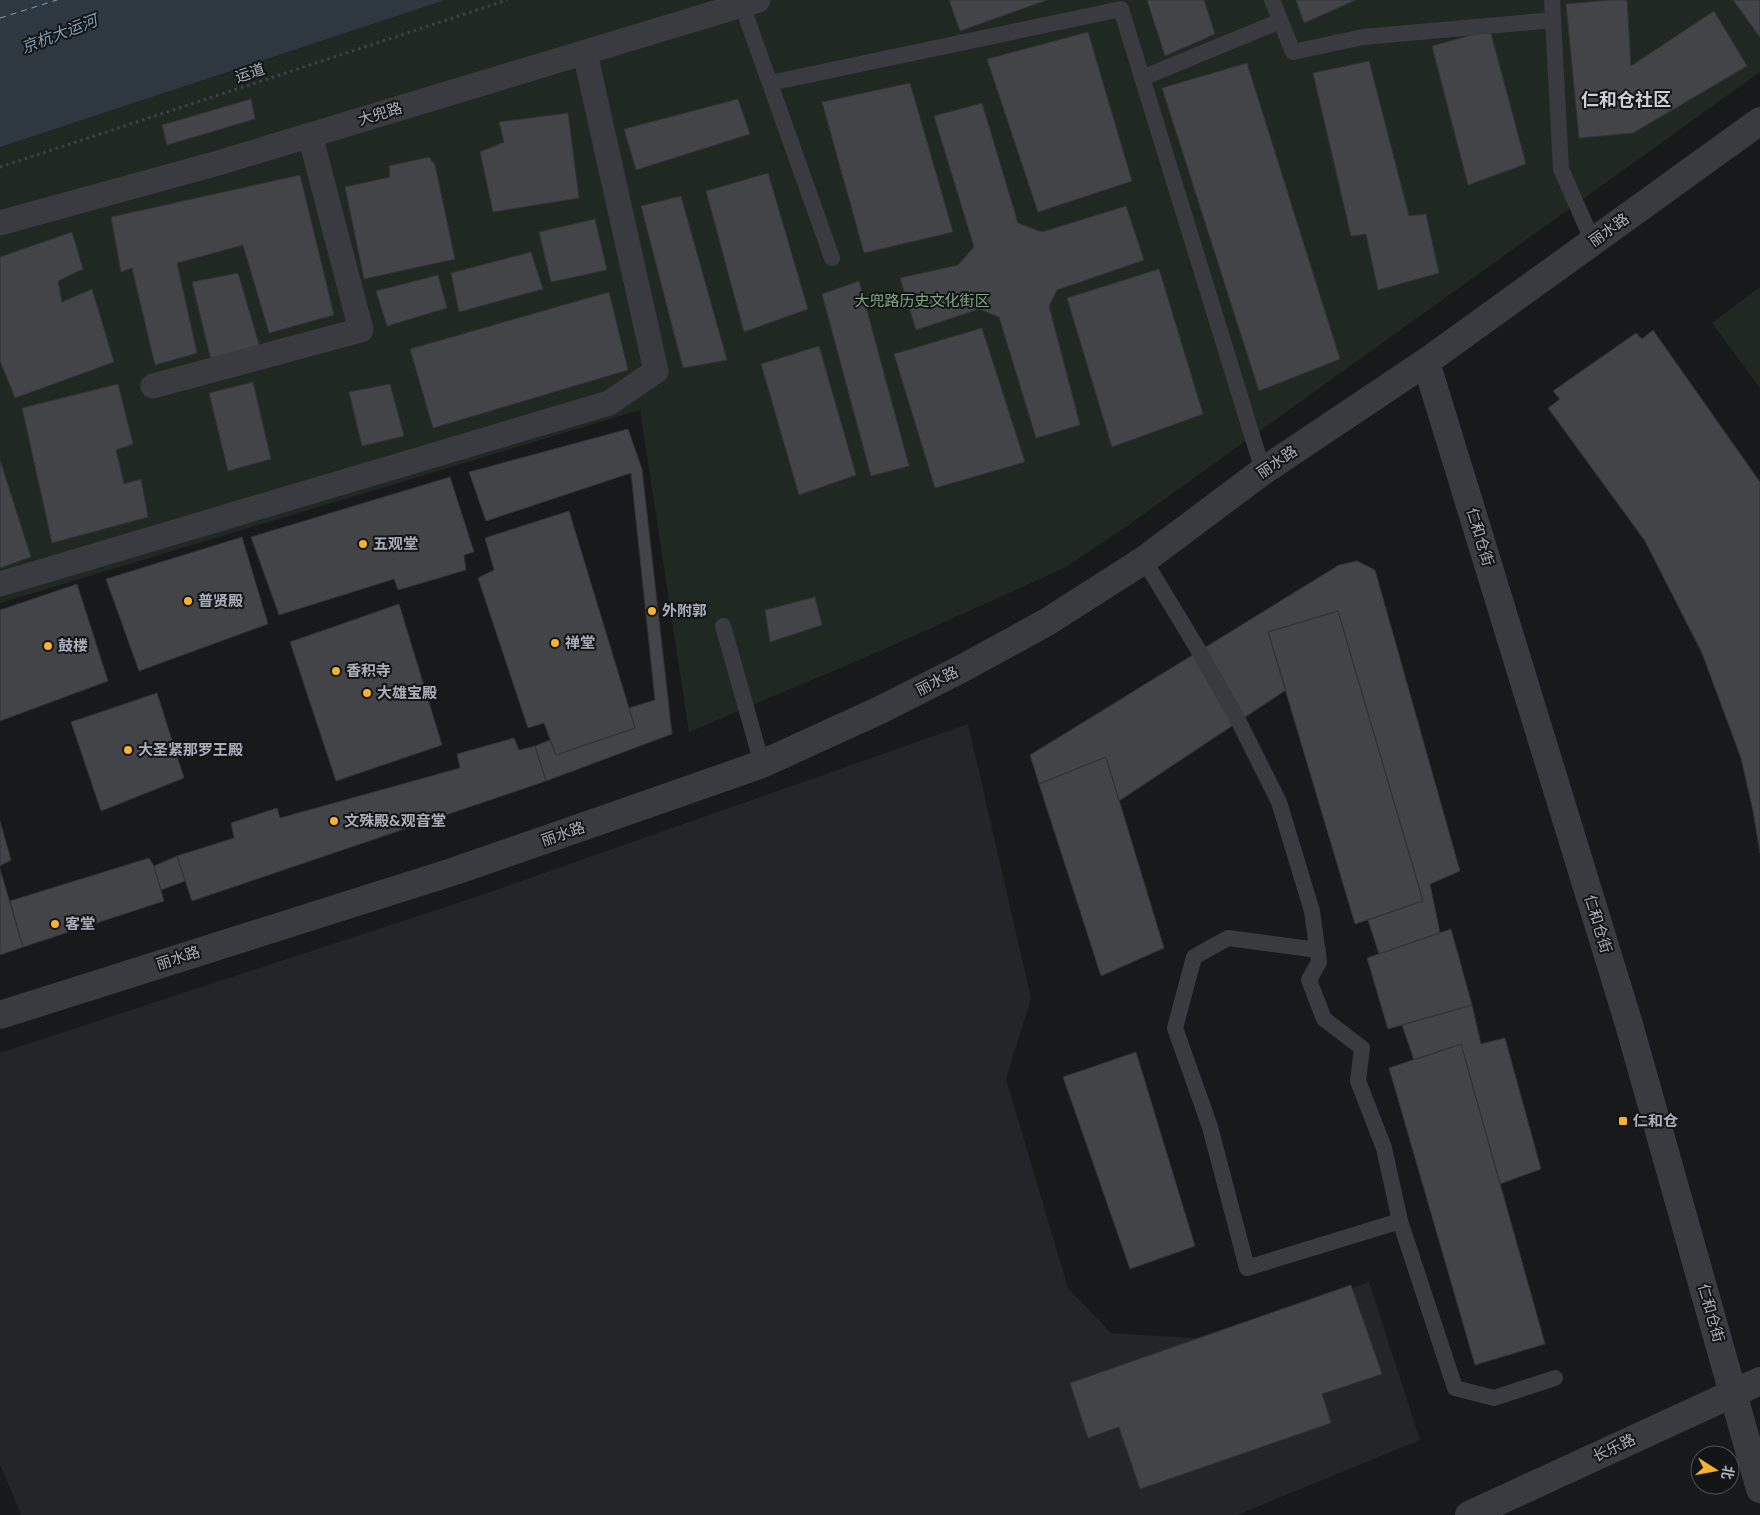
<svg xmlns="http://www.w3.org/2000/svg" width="1760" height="1515" font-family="'DM Sans','Noto Sans SC',sans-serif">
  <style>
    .built { fill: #242528 }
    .green { fill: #202921 }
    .water { fill: #2e3840 }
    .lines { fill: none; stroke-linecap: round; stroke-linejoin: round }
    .ferry { stroke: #809fb7; stroke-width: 1; stroke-dasharray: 6 5; stroke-linecap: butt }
    .building { fill: #424448; stroke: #323337 }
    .path { stroke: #3f4247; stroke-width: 3; stroke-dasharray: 2.5 4; stroke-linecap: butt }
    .service { stroke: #393b40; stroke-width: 16 }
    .pedestrian { stroke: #393b40; stroke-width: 25 }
    .minor { stroke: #393b40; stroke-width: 28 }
    .tertiary { stroke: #393b40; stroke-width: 28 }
    .poi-dot { fill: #f9b132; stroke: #131416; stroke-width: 2 }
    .labels { text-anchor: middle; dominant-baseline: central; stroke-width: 4; stroke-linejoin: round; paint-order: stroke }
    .street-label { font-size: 15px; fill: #aab0bb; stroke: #131416 }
    .park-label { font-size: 15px; fill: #81a782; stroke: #131416 }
    .poi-label { font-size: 15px; font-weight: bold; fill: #aab0bb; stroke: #131416; text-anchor: start }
    .water-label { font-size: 16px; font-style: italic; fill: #809fb7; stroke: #131416 }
    .quarter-label { font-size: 18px; font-weight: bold; fill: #cccfd7; stroke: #131416 }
  </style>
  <rect width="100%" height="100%" fill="#18191b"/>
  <path class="built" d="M968,724L1031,998L1006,1079L1068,1288L1111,1333L1210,1339L1369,1282L1420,1440L1237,1515H21L0,1464V1053L473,898Z"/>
  <path class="green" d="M382,0H1760V72L1123,529L1064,568L871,655L689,732L640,410L0,603V127Z
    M1760,287V388L1712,323Z"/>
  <path class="water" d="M0,0H445L0,147Z"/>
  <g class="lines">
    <path class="ferry" d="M0,18L57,0"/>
  </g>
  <path class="building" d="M949,0H1047L960,31Z
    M1147,0H1204L1215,34L1165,56Z
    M1296,0H1356L1304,23Z
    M1610,0H1627L1631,66L1714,11L1747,66L1633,133L1579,138L1566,4Z
    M1733,0H1760V37Z
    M1490,30L1526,164L1468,185L1432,46Z
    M1088,32L1132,181L1038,212L987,59Z
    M1369,61L1409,216L1426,214L1439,273L1378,290L1366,234L1351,236L1313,73Z
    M1247,63L1340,359L1259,391L1162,88Z
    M910,83L953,232L864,253L822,102Z
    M251,99L255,119L167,145L162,125Z
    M738,99L750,134L636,170L624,129Z
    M982,103L1018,223L1042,232L1126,206L1144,260L1057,290L1049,306L1080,425L1036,438L999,317L979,309L916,330L900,278L958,265L974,247L934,116Z
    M568,113L579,198L493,212L480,152L504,142L499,122Z
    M429,157L435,165L455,259L364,279L345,187L390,177L389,166Z
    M768,173L808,309L744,332L706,191Z
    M300,175L334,315L269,333L243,245L177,263L197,353L155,365L132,268L121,272L111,217Z
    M681,196L727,360L683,368L641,206Z
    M595,219L607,270L551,282L539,232Z
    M72,232L83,269L58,281L62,302L92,289L114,362L15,398L0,361V257Z
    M531,252L543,289L459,312L451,273Z
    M1159,269L1203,414L1112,447L1067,298Z
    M238,273L261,351L212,364L192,282Z
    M438,275L447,308L387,326L376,291Z
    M859,281L909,466L871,476L822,294Z
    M609,292L628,370L433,428L410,349Z
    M982,328L1025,462L935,488L894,354Z
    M1653,330L1760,482V853L1753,811L1741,758L1702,653L1645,541L1548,408L1560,399L1553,391L1636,333L1642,339Z
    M819,346L856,475L799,495L761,364Z
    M253,382L271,459L228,471L209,393Z
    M118,384L133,444L116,450L124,484L141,479L148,517L52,543L22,408Z
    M390,384L404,436L362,446L349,392Z
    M628,429L642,469L672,734L546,781L535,746L550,740L556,755L635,728L629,708L655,700L631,473L486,521L469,472Z
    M0,460L31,557L0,568Z
    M450,477L474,552L464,555L466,570L398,590L394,579L279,615L251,537Z
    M569,511L635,728L556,755L544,723L528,728L478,578L494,570L485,538Z
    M242,537L268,624L139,671L106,579Z
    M1357,561L1375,570L1460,871L1430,884L1440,933L1379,954L1368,920L1423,901L1338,611L1268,632L1286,690L1119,801L1106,757L1039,784L1030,755L1339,565Z
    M77,584L108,681L0,721V610Z
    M815,597L822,625L770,642L765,610Z
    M399,604L442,745L336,781L290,642Z
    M1338,611L1423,901L1355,924L1268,632Z
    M157,693L184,778L101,811L71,722Z
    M514,738L519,750L535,746L546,781L192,901L177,856L234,838L231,823L277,808L280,818L460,768L457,754Z
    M1106,757L1164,948L1101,976L1039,784Z
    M0,821L11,860L0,866Z
    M177,856L185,881L161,890L154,866Z
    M149,858L154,866L164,901L23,947L10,901Z
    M0,869L23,947L0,955Z
    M1451,929L1472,1005L1388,1029L1367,958Z
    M1472,1005L1481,1044L1505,1038L1541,1169L1500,1184L1461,1044L1414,1060L1402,1025Z
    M1461,1044L1545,1344L1475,1365L1389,1068Z
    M1136,1052L1195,1246L1130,1269L1063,1077Z
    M1351,1285L1382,1374L1322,1394L1331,1423L1140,1489L1119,1427L1088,1438L1070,1383Z"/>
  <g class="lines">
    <path class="path" d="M0,167L507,0"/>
    <path class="service" d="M1272,0L1293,52L1363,37L1553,20
      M1552,0L1561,169L1593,242
      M742,5L832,258
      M1142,78L1280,21
      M770,83L1121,9L1263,471
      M1144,560L1199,651L1239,722L1279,802L1312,911L1319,962L1309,980L1324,1019L1362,1048L1358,1081L1384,1148L1400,1221L1455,1388L1494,1398L1555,1378
      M723,626L762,764
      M1318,950L1228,938L1194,957L1175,1028L1210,1127L1247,1268L1400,1221"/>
    <path class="pedestrian" d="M0,223L218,163L758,0
      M153,386L361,330L310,135
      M0,584L609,403L656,371L585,53"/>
    <path class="minor" d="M1426,362L1628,1021L1760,1489"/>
    <path class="tertiary" d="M0,1015L455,871L602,820L762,764L880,710L963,668L1047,622L1144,560L1263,471L1426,362L1760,121
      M1469,1515L1760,1381"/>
  </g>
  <g class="poi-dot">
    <circle cx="363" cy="544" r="5"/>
    <circle cx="188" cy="601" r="5"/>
    <circle cx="652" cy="611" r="5"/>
    <circle cx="555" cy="643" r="5"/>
    <circle cx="48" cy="646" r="5"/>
    <circle cx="336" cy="671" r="5"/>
    <circle cx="367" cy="693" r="5"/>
    <circle cx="128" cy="750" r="5"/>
    <circle cx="334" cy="821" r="5"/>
    <circle cx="55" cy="924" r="5"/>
    <rect x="1618" y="1116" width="10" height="10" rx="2.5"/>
  </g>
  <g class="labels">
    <g class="street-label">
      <text transform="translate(250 73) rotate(-18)">运道</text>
      <text transform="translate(380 114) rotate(-17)">大兜路</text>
      <text transform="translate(1609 230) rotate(-36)">丽水路</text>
      <text transform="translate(1277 462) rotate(-34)">丽水路</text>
      <text transform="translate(1480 537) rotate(73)">仁和仓街</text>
      <text transform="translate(937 681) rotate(-27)">丽水路</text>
      <text transform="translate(563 834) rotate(-19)">丽水路</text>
      <text transform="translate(1598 924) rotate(73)">仁和仓街</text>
      <text transform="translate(178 958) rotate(-18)">丽水路</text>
      <text transform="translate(1711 1313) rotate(74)">仁和仓街</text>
      <text transform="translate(1614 1448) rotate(-25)">长乐路</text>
    </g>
    <g class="park-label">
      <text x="922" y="301">大兜路历史文化街区</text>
    </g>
    <g class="poi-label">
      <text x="373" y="544">五观堂</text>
      <text x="198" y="601">普贤殿</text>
      <text x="662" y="611">外附郭</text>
      <text x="565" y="643">禅堂</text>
      <text x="58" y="646">鼓楼</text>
      <text x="346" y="671">香积寺</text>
      <text x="377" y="693">大雄宝殿</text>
      <text x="138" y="750">大圣紧那罗王殿</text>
      <text x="344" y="821">文殊殿&amp;观音堂</text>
      <text x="65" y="924">客堂</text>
      <text x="1633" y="1121">仁和仓</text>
    </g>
    <g class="water-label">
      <text transform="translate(59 34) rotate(-21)">京杭大运河</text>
    </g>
    <g class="quarter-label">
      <text x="1626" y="100">仁和仓社区</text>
    </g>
  </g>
  <g transform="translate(1715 1470) rotate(101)"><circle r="24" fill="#131416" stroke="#4f5258"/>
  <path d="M0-4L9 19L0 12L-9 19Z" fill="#f9b132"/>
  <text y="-8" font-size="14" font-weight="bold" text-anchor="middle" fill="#aab0bb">北</text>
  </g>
</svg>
